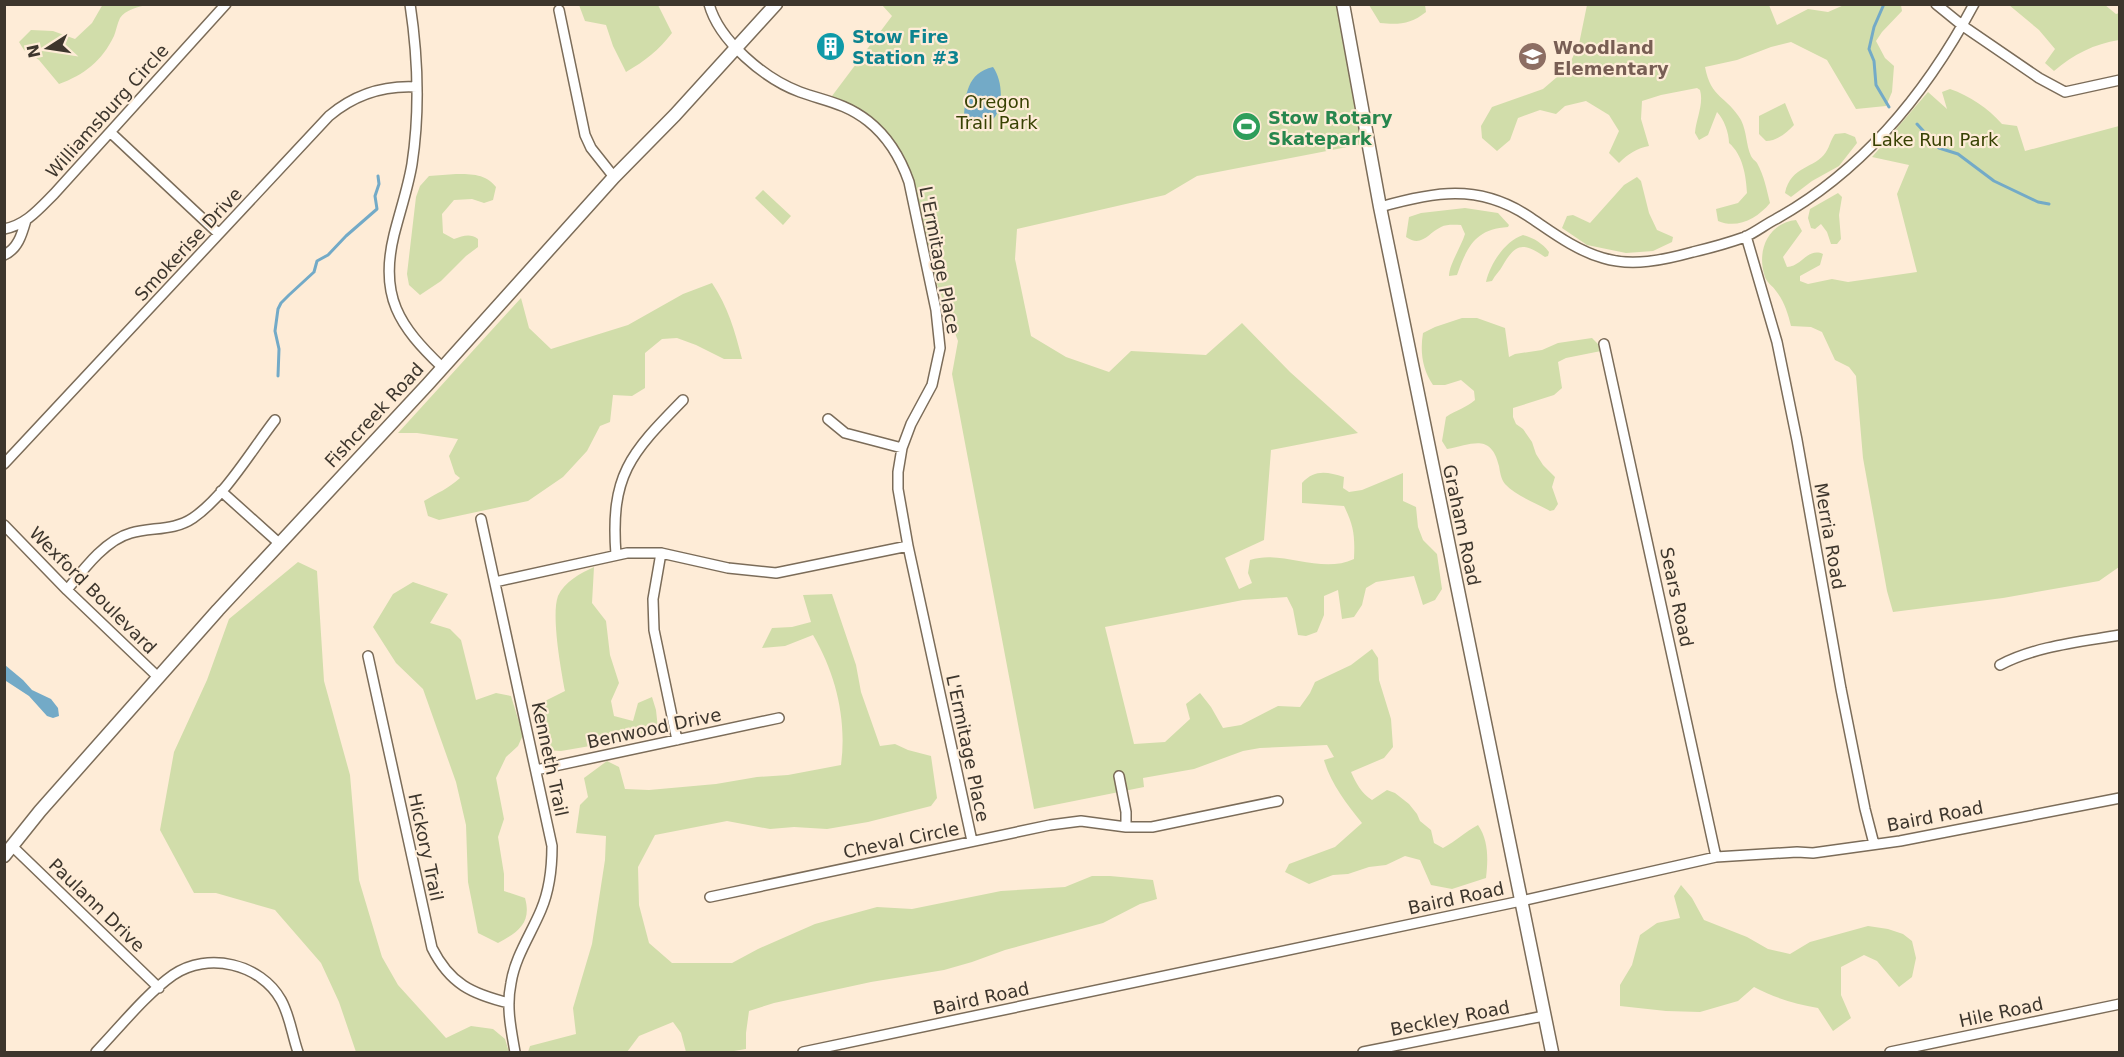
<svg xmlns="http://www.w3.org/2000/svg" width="2124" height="1057" font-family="'DejaVu Sans',sans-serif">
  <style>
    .green { fill: #d1ddaa }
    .water { fill: #73aac7 }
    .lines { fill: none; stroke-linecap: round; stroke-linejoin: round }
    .stream { stroke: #73aac7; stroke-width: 3 }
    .street-casing { stroke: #7b6c59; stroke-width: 12 }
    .secondary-casing { stroke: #7b6c59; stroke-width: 15 }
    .street { stroke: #fff; stroke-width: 9 }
    .secondary { stroke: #fff; stroke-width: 12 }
    .labels { text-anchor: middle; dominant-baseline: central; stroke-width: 4.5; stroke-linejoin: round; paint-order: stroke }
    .culture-label { font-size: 18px; font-weight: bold; fill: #0d838f; stroke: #feecd7; text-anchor: start }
    .education-label { font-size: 18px; font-weight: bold; fill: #785e54; stroke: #feecd7; text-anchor: start }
    .park-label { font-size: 18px; fill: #384203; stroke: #feecd7 }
    .street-label { font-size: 18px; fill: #3d362d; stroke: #feecd7 }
    .leisure-label { font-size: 18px; font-weight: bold; fill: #27864d; stroke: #feecd7; text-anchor: start }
  </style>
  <rect width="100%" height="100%" fill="#feecd7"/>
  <path class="green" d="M103,4L149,5C139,6 125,10 120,18C117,24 116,31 114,36C102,61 84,75 59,84L39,60L24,50L19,42L31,30L53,31L75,39L92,23Z
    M579,5H658L672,33C659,50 645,61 626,72L613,46L606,25L585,21Z
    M882,5H1337L1363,144L1197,176L1165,195L1017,229L1015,259L1031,336L1066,357L1109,372L1131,351L1206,355L1242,323L1290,372L1358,433L1271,450L1264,540L1225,558L1239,589L1252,583L1248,573L1250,560C1283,549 1320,575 1354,559C1355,536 1354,526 1344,506L1302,503V483C1315,469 1327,472 1344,477L1343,488L1349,492L1362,490L1403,473V501L1416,507L1418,527L1423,540L1437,554L1442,589L1435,600L1423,605L1414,576L1376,582L1366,588L1362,605L1354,617L1342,619L1338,590L1324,596V615L1317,632L1306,636L1298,635L1293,609L1287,597L1243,600L1105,627L1134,744L1165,742L1190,719L1186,704L1200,693L1211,707L1223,728L1241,725L1278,706L1300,707L1310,693L1315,682L1351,665L1372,649L1378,658L1379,680L1391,719L1393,747L1384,758L1351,772C1356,783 1361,793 1372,800L1387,790L1395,793L1409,804L1417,814L1420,821L1431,830L1434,843L1443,848C1456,841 1465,832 1478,825C1489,841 1488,860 1486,878L1452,889L1431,885L1420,860L1405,856L1386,865L1369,867L1348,874L1333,875L1309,884L1285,872L1289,864L1335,847L1362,823C1346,803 1331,784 1324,760L1334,757L1327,745L1260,748L1243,751L1194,769L1143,778L1144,787L1034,809L952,374L958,341L921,241L909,182L880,134L829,100L892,16Z
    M1369,5H1425L1426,12C1411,24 1399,25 1380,23Z
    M1587,5H1769L1777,25L1808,9L1828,12L1844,5H1901L1902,11L1882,32L1876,41L1885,58L1894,66L1892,92L1886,106L1856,109L1827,60L1791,42L1771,47L1737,60L1705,67C1711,99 1727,96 1741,120C1747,132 1746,145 1751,156C1753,160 1755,160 1757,163C1764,175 1767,191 1770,203C1757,219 1737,229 1718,221L1716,209L1738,203L1747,193C1746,176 1743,155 1729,143C1729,133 1724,119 1717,112L1708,135L1699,140L1695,133C1696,119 1704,104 1700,90L1697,88L1661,95L1642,101L1641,119L1649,146C1637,148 1628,154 1619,163L1609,153L1619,131L1609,115L1586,101L1565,106L1556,114L1540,110L1518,118L1510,140L1497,151L1482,138L1481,126L1492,107L1543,89L1557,77L1570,63L1579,44Z
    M2009,5H2105L2116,14L2119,13V40C2094,44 2074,54 2054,71L2045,63L2055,49L2039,30Z
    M1950,89C1970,96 1988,108 2002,124L2017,126L2025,151L2119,126V567L2099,581L2003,598L1893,612L1887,591L1863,458L1856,376L1849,367L1835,360L1822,332L1811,327L1791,326C1788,313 1784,301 1776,291C1773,286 1767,283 1765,277C1756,251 1768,223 1796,220L1802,231L1783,257L1787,267C1801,267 1808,247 1823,254L1820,265L1800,276V281L1808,284L1832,279L1848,282L1917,272L1897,194L1909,165L1872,157L1928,92L1947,109L1942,92Z
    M1785,103L1794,125C1787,133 1776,141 1766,141L1759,134V116Z
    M1845,133L1855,137L1857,143L1839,166L1812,181L1791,197L1785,193C1791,165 1815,169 1826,152C1830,146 1830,141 1835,134Z
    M456,174C472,174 486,174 496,187L493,200L484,203L472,199L454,200L442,214L443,233L454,239C463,236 470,233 478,239V247L466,256L441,281L420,295L409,285L407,274L416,197L420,186L429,176Z
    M1637,177L1641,181L1649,213L1657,230L1673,237L1672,242L1653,251L1626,253L1587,245L1562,228L1567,216L1573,215L1590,223L1624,185Z
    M763,190L791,216L783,225L755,198Z
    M1838,193L1842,197L1839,215L1841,239L1837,244H1831L1827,232L1821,224L1815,229L1811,228L1808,218L1810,209Z
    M1465,208L1498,213L1509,225L1508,227C1475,229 1467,247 1457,275L1449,276C1449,265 1461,247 1465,234L1461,225C1455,225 1447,224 1441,227C1428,233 1422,248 1406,237L1409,217L1421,213Z
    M1523,235C1534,238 1542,243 1549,252L1548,256L1545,257C1523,242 1516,243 1503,265C1500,271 1495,275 1492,281L1486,282C1490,264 1505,241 1523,235Z
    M712,283C728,307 735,331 742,359H724L696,345L677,338L662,339L645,353V388L632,396L613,395L610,422L600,426L587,451L563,477L528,501L439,520L428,516L424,501C437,493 448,489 460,478L455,474L449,456L458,439L417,433H398L521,298L529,328L551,349L628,325L683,294Z
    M1462,318H1477L1505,328L1509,357L1515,354L1542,350L1558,343L1592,338L1598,344L1601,351L1566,358L1558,362L1562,388L1554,395L1513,408V417L1516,424L1523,429L1532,442L1536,454L1543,465L1555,477L1552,487L1558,504L1554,510L1550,511C1536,503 1516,496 1505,484C1501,479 1500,472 1499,466C1491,433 1473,444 1447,449L1442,441L1446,417C1456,410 1466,408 1475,400L1474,391L1461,380L1445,385H1433C1422,369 1420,351 1423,333L1435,327Z
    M298,562L317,571L324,681L350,775L359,880L382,957L398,985L446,1038L471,1026L493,1029L505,1039L509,1052H356L339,1002L321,963L275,910L216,893H194L160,830L174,752L207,680L229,619Z
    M594,567L592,603L606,621L610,655L619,683L611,701L614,716L633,721L638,703L652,697L656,710L658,729L648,736L561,751L545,750L538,713L543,702L565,691C561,670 551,615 558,596C564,582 581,573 594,567Z
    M413,582L448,594L430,623L450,629L461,640L476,700L496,693L511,696L523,735L518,746L506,757L496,778L504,819L498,837L504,874V891L525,898C532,923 518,932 498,943L478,933L468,882L466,825L456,782L423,689L396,663L373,627L393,594Z
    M832,594L856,665L861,692L880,746L895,744L908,750L931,756L937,798L931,806L868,822L827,829L794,827L770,829L727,821L655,835L638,867L639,905L649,943L672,963H732L758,949L815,924L877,907L912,909L1001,891L1065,887L1092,876H1110L1153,880L1157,899L1140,904L1103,923L1005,950L972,962L944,970L871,982L774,1003L749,1011L746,1033V1049L728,1052H686L681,1033L673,1022L639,1036L627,1052H528L530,1046L576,1034L573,1008L592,944L605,860L606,836L576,833L580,805L588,797L584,778L607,761L619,767L625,789L649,790L716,784L757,777L788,775L841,765C847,720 836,674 813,635L785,646L762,648L772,628L792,627L811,622L803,595Z
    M1681,885L1692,898L1704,920L1747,937L1768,949L1790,954L1810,942L1868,926L1888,929L1903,934L1912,941L1916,958L1912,977L1899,987L1877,961L1864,955L1841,967V995L1851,1018L1833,1031L1818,1008C1795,1004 1775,998 1754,987L1738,1001L1700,1012L1666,1011L1620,1006V985L1632,965L1640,935L1657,923L1680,918L1674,896Z"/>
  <path class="water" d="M993,67C1009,89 1001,143 964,118C965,95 967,73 993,67Z
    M5,665L23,680L32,690L51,699L58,708L59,716L53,718L47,716L29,696L6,681Z"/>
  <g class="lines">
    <path class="stream" d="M1884,4L1874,27L1869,49L1874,61L1876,85L1889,107
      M1917,124L1939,148L1958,154L1994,181L2038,202L2049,204
      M278,376L279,349L275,331L278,309L281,303L289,295L314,272L317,261L328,255L346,236L377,209L375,196L379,184L378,176"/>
    <defs>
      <path id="street" d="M410,4C418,57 420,111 412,164C408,188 400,211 394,235C379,296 399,326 442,367
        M709,4C719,41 765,79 800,92C825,101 845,103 868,121C887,136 901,159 909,182L936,310L940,348L932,385L911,424L902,448L898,472V489L908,546L972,841
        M1936,4L1963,26L2039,78L2065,92L2120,80
        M559,10L585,135L591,148L614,177
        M110,132L219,234
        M1380,207C1433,192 1478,183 1528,216C1552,232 1575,250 1603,258C1632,267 1664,260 1693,252C1710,248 1728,243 1745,237C1756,232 1766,224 1776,219C1864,170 1927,92 1974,4
        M4,229C26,225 39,209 54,194L226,4
        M1746,236L1777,342L1797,440L1841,689L1865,809L1874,844
        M4,255C18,249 22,234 26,220
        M1604,344L1716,857
        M828,419L845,433L902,448
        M4,464L329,116C355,94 383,85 417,87
        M221,491L280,544
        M481,519L552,846C552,868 550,889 541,910C531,934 515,957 511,983C506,1007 511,1029 515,1052
        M4,525L67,590L158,677
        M661,553L653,599L654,630L677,740
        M616,555C610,475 630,454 683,400
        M495,582L627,553H661L728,568L776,573L908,546
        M67,590C83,570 105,540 131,533C152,527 174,531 193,518C225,496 251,451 275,420
        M368,656L432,948C450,984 472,994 509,1003
        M2000,665C2036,646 2080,642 2120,635
        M536,770L779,718
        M1119,776L1126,812V827
        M12,846L159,988
        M710,897L1050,825L1081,821L1126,827H1152L1278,801
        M96,1052C119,1028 146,994 173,975C208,951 261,964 281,1000C290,1016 292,1035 298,1052
        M803,1052L1521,901L1716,857L1797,852L1813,853L1900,841L2120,798
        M1363,1052L1544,1016
        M1890,1052L2120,1004"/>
      <path id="secondary" d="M1343,4L1380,207L1552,1052
        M4,856L40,811L218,610L428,384L614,177L675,115L776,4"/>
    </defs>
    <use href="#street" class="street-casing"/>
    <use href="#secondary" class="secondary-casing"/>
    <use href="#street" class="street"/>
    <use href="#secondary" class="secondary"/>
  </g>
  <defs>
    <symbol id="building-disc" viewBox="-11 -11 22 22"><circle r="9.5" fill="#0f9aa8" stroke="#feecd7"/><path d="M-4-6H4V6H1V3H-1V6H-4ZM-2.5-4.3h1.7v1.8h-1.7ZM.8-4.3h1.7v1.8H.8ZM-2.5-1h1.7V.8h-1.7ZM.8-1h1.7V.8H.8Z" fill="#fff"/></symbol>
    <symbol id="school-disc" viewBox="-11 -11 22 22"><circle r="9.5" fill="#8d6e63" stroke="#feecd7"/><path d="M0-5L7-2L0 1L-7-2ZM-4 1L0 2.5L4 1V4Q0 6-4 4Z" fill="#fff"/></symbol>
    <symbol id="stadium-disc" viewBox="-11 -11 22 22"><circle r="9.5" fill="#2e9e5b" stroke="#feecd7"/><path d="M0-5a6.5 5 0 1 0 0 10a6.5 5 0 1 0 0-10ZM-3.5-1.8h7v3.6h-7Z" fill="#fff"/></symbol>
  </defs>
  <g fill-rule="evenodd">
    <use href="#building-disc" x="814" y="30" width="33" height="33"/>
    <use href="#school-disc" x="1516" y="40" width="33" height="33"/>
    <use href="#stadium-disc" x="1230" y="110" width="33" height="33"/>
  </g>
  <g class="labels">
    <g class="culture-label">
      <text x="852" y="36">Stow Fire<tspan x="852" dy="21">Station #3</tspan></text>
    </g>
    <g class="education-label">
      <text x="1553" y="47">Woodland<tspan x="1553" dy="21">Elementary</tspan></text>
    </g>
    <g class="park-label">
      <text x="997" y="101">Oregon<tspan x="997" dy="21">Trail Park</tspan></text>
      <text x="1935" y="139">Lake Run Park</text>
    </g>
    <g class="street-label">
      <text transform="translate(107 111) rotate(-48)">Williamsburg Circle</text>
      <text transform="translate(188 244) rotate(-47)">Smokerise Drive</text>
      <text transform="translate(940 260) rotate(79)">L'Ermitage Place</text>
      <text transform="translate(374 415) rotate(-47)">Fishcreek Road</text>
      <text transform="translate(1462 525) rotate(78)">Graham Road</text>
      <text transform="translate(1830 536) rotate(80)">Merria Road</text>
      <text transform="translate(93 590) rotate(45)">Wexford Boulevard</text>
      <text transform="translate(1677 597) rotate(78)">Sears Road</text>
      <text transform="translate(654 728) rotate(-12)">Benwood Drive</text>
      <text transform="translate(968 748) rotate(78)">L'Ermitage Place</text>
      <text transform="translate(550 759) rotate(78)">Kenneth Trail</text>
      <text transform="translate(1935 816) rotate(-11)">Baird Road</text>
      <text transform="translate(901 840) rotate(-12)">Cheval Circle</text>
      <text transform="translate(426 847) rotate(78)">Hickory Trail</text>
      <text transform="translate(1456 898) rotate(-12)">Baird Road</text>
      <text transform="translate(97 905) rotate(44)">Paulann Drive</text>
      <text transform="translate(981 998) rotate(-12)">Baird Road</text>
      <text transform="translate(2001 1012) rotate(-12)">Hile Road</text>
      <text transform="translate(1450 1018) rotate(-11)">Beckley Road</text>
    </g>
    <g class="leisure-label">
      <text x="1268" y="117">Stow Rotary<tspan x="1268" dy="21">Skatepark</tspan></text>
    </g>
  </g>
  <rect width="2124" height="1057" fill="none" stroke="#3d362d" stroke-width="12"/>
  <g transform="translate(48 48) rotate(258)" stroke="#feecd7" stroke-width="4.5" paint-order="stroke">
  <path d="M0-4.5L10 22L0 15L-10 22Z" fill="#3d362d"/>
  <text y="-9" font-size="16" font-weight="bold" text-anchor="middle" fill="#3d362d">N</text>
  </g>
</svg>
